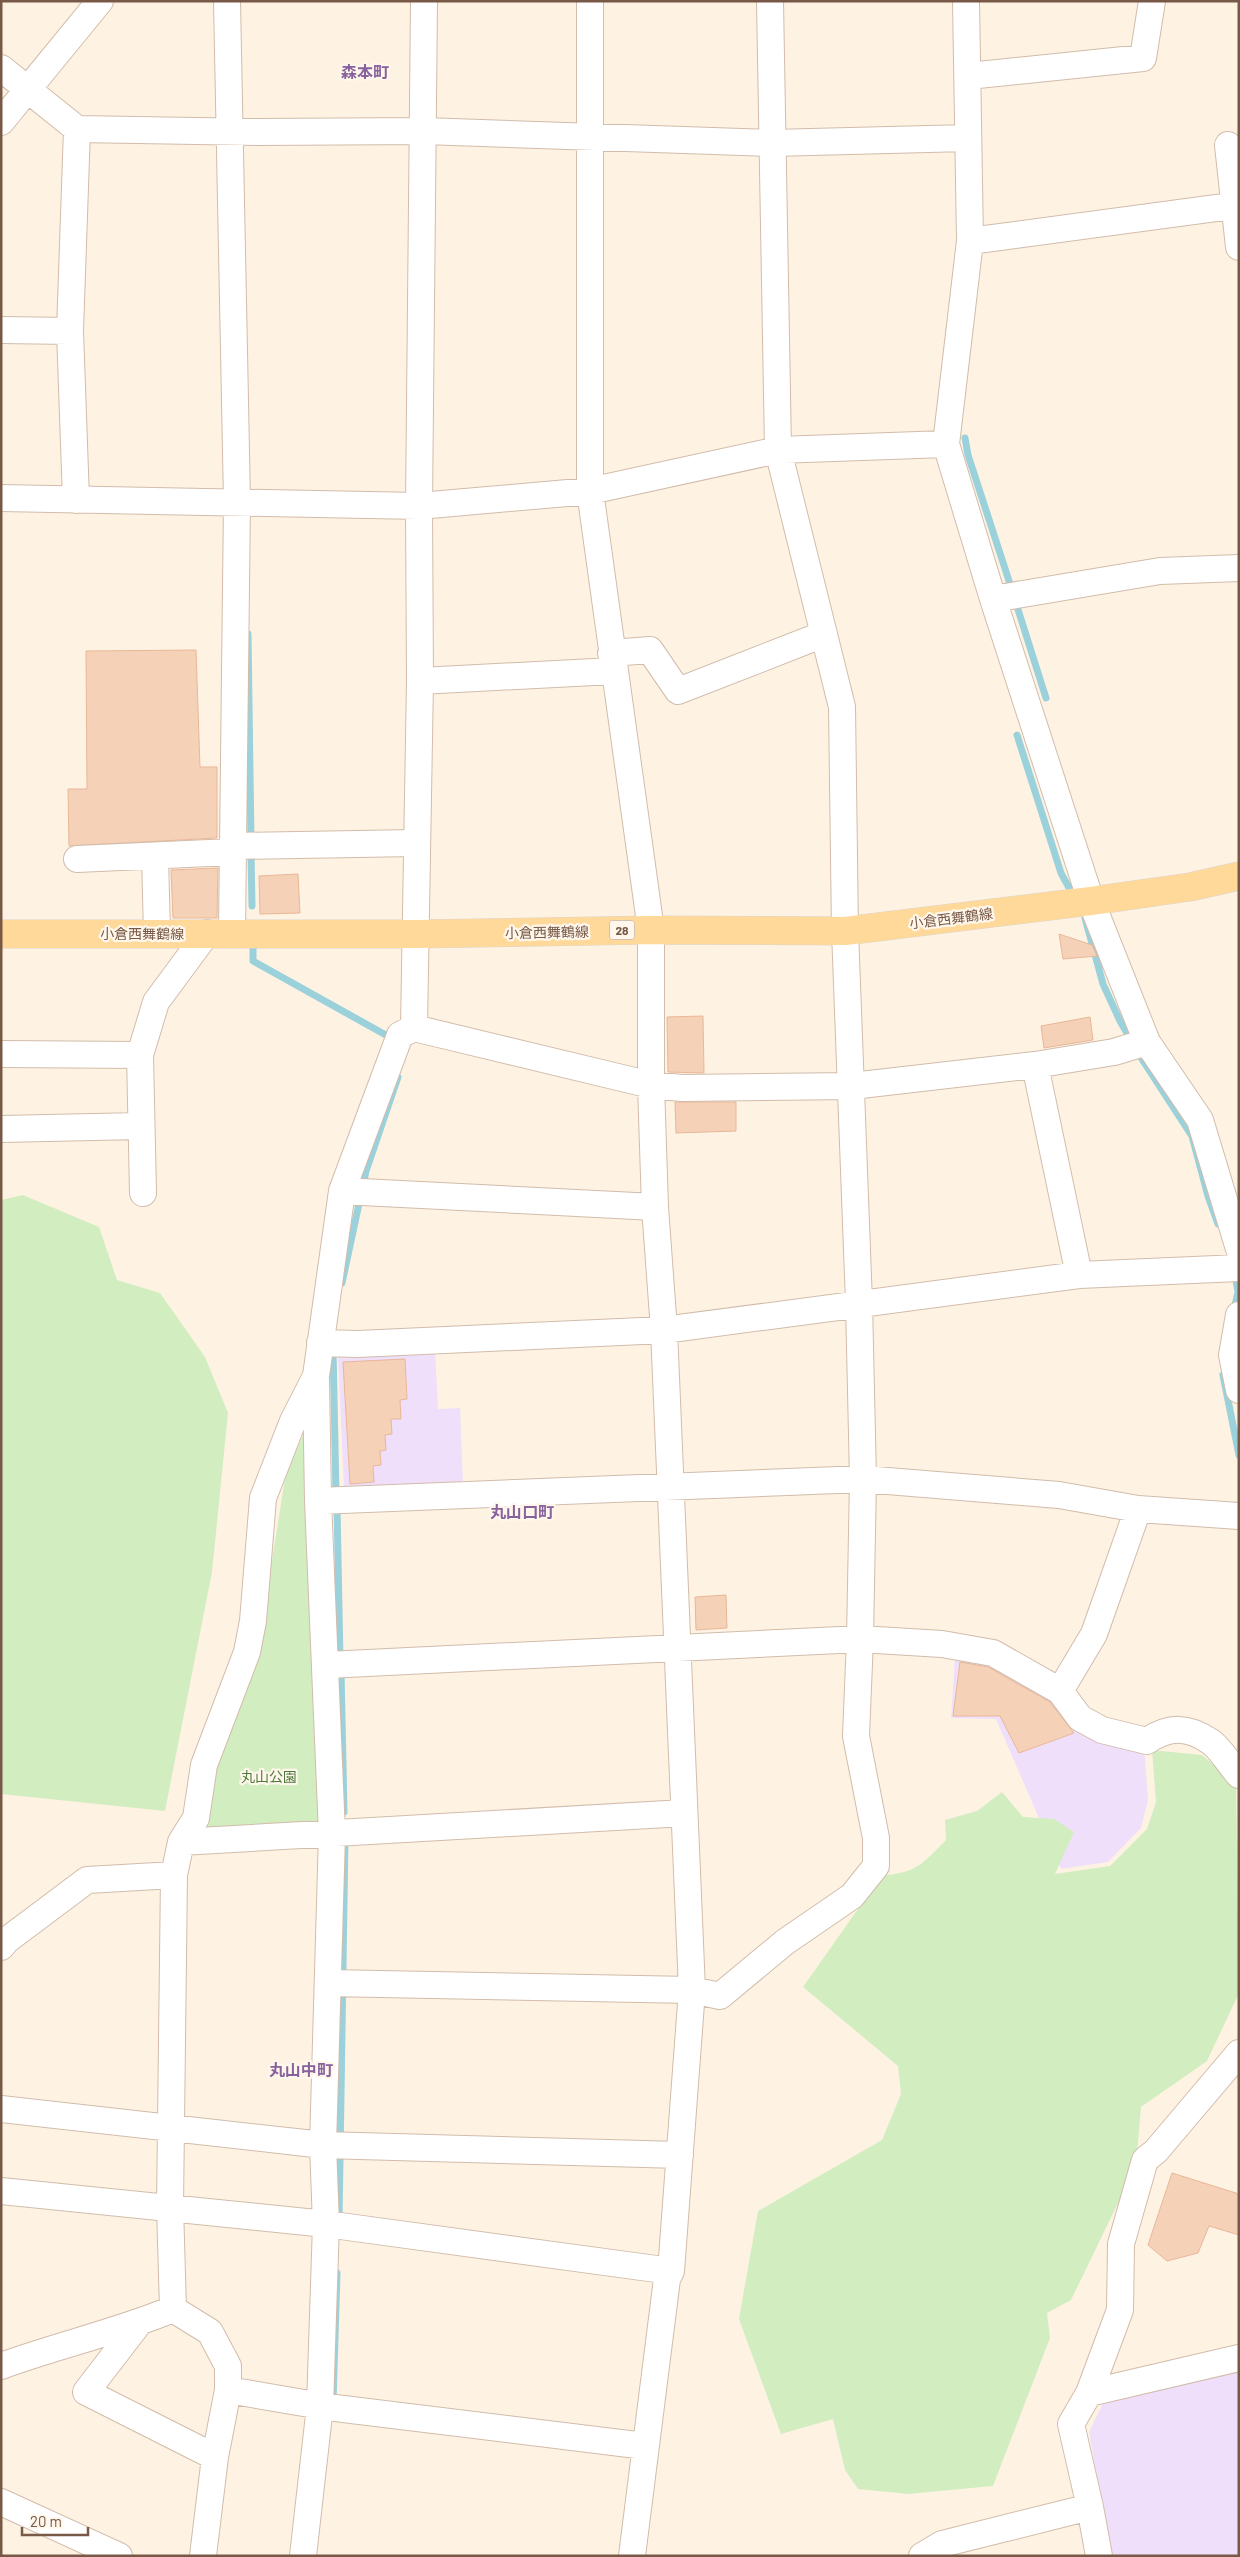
<svg xmlns="http://www.w3.org/2000/svg" width="1240" height="2557" font-family="Barlow,'Noto Sans JP',sans-serif">
  <style>
    .education { fill: #f0dffa }
    .green { fill: #d2edc0 }
    .lines { fill: none; stroke-linecap: round; stroke-linejoin: round }
    .stream { stroke: #9bd1db; stroke-width: 7 }
    .building { fill: #f5d1b8; stroke: #e9b797 }
    .minor-casing { stroke: #d2bcab; stroke-width: 28 }
    .major-casing { stroke: #dcd4cf; stroke-width: 29 }
    .minor { stroke: #fff; stroke-width: 26 }
    .major { stroke: #ffd999; stroke-width: 28 }
    .labels { text-anchor: middle; dominant-baseline: central; stroke-width: 4.5; stroke-linejoin: round; paint-order: stroke }
    .shield { fill: #fff7eb; stroke: #a08878; stroke-width: 1 }
    .shield-label { font-size: 12px; font-weight: bold; fill: #785847 }
    .street-label { font-size: 14px; fill: #785847; stroke: #fff7eb }
    .park-label { font-size: 14px; fill: #4d793c; stroke: #fff7eb }
    .quarter-label { font-size: 16px; font-weight: bold; fill: #88629c; stroke: #fff7eb }
  </style>
  <rect width="100%" height="100%" fill="#fef3e3"/>
  <path class="education" d="M435,1350L438,1409L460,1408L463,1484L344,1489L338,1355Z
    M955,1658L1008,1665L1144,1746L1148,1800L1141,1828L1108,1862L1061,1869L996,1719L951,1718Z
    M1239,2369V2556H1111L1089,2432L1106,2397Z"/>
  <path class="green" d="M23,1195L99,1227L117,1280L160,1293L205,1357L228,1413L212,1572L165,1811L1,1794V1200Z
    M310,1421L326,1830L200,1833L215,1763L257,1655L286,1472Z
    M1152,1750L1202,1755L1236,1784L1239,1993L1207,2061L1141,2107L1136,2166L1071,2300L1047,2313L1050,2338L993,2486L908,2494L858,2489L845,2470L833,2419L781,2434L739,2319L758,2211L882,2140L901,2094L898,2066L803,1987L882,1875C916,1874 923,1863 946,1840L945,1820L977,1811L1002,1792L1023,1817L1054,1819L1074,1832L1055,1874L1110,1866L1147,1829L1156,1802Z"/>
  <g class="lines">
    <path class="stream" d="M965,438L968,455L1012,590
      M1015,600L1046,698
      M248,634L251,841
      M1017,735L1061,873L1074,897
      M251,852L252,906
      M1085,918L1103,984L1120,1021L1142,1059L1192,1136L1208,1196L1218,1224
      M253,942V961L393,1039
      M342,1283L366,1171L398,1077
      M1234,1310L1238,1292L1235,1274
      M333,1348L336,1495
      M1223,1375L1239,1455
      M337,1505L340,1660
      M341,1670L344,1812
      M339,2222L345,1838
      M333,2402L337,2273"/>
  </g>
  <path class="building" d="M196,650L200,767H217V838L69,846L68,789H87L86,651Z
    M218,868L217,918H173L171,870Z
    M298,874L300,913L260,914L259,876Z
    M1059,934L1092,945L1097,956L1063,959Z
    M703,1016L704,1073L668,1072L667,1017Z
    M1090,1017L1093,1040L1044,1048L1041,1026Z
    M675,1102H736V1131L676,1133Z
    M405,1359L407,1399L400,1400L401,1419H391L392,1434L385,1435L386,1450L380,1451L381,1465L373,1466L374,1482L350,1484L343,1362Z
    M726,1595L727,1628L696,1630L695,1597Z
    M960,1662L988,1667L1050,1702L1074,1733L1019,1753L1000,1716H953Z
    M1172,2173L1239,2194V2235L1209,2226L1198,2253L1167,2261L1148,2245Z"/>
  <g class="lines">
    <defs>
      <path id="minor" d="M227,1L237,501L232,933
        M590,1V491L651,930V1085L655,1207L664,1330L692,1990L671,2271L667,2279L632,2556
        M966,1L970,241L946,444L993,599L1091,901L1147,1042L1200,1120L1239,1249
        M1,68L77,129L256,132L424,131L772,143L967,138
        M968,76L1143,58L1152,1
        M1,122L100,1
        M1228,145L1239,247
        M970,241L1239,205
        M1,330L70,331
        M1,498L419,506L590,491L778,450L946,444
        M76,500L70,331L77,129
        M993,599L1160,571L1239,568
        M611,653L650,650L678,691L824,634
        M420,681L613,671
        M231,846L416,843
        M155,857L157,933
        M77,859L231,852
        M414,1028L651,1085L682,1088L852,1086L1035,1065L1114,1052L1147,1042
        M1,1054L140,1055
        M1035,1065L1079,1275
        M1,1129L140,1126
        M342,1191L655,1207
        M143,1193L140,1055L156,1002L207,933
        M1239,1315L1232,1355L1239,1390
        M320,1343L358,1344L664,1330L1079,1275L1239,1268
        M318,1501L863,1479L1059,1495L1138,1509L1239,1516
        M327,1665L860,1639L942,1644L993,1653L1060,1691L1080,1718L1102,1730L1147,1741C1169,1726 1188,1726 1211,1742C1222,1750 1230,1766 1239,1775
        M1060,1691L1094,1634L1138,1509
        M181,1842L684,1813
        M1,1947L7,1940L87,1880L174,1875
        M328,1983L692,1990L720,1996L785,1942L852,1896L876,1866V1838L856,1736L860,1639L863,1479L859,1303L845,931L842,707L778,450L770,1
        M1,2109L323,2145L680,2155
        M1,2191L326,2224L671,2271
        M173,2309L210,2332L228,2366V2390L215,2457L203,2556
        M139,2323L86,2392L215,2457
        M1,2366C58,2345 118,2332 173,2309L170,2207L174,1875L181,1842L196,1818L204,1765L247,1652L253,1621L263,1498L293,1421L316,1376L342,1191L400,1035L414,1028L420,681L419,506L424,1
        M228,2390L327,2407L645,2446
        M1089,2393L1239,2358
        M1,2502L119,2556
        M303,2556L320,2406L326,2224L323,2145L332,1834L318,1501L316,1381
        M922,2556L942,2544L1090,2507
        M1099,2556L1090,2507L1071,2424L1089,2393L1120,2310L1121,2244L1145,2160L1156,2151L1239,2053"/>
      <path id="major" d="M1,934H415L651,930L845,931L1091,901L1190,887L1239,876"/>
    </defs>
    <use href="#minor" class="minor-casing"/>
    <use href="#major" class="major-casing"/>
    <use href="#minor" class="minor"/>
    <use href="#major" class="major"/>
  </g>
  <g class="labels">
    <rect class="shield" x="609.5" y="920.5" width="25" height="19" rx="4"/>
    <g class="shield-label">
      <text x="622" y="930">28</text>
    </g>
    <g class="street-label">
      <text transform="translate(951 918) rotate(-7)">小倉西舞鶴線</text>
      <text transform="translate(547 932) rotate(-1)">小倉西舞鶴線</text>
      <text x="142" y="933">小倉西舞鶴線</text>
    </g>
    <g class="park-label">
      <text x="269" y="1776">丸山公園</text>
    </g>
    <g class="quarter-label">
      <text x="365" y="71">森本町</text>
      <text x="522" y="1511">丸山口町</text>
      <text x="301" y="2069">丸山中町</text>
    </g>
  </g>
  <rect width="1240" height="2557" fill="none" stroke="#785847" stroke-width="5"/>
  <path d="M22 2527v8h66v-8" fill="none" stroke="#785847" stroke-width="2.5"/>
  <text x="30" y="2527" font-size="15" fill="#785847" stroke="#fff7eb" stroke-width="4" paint-order="stroke">20 m</text>
</svg>
